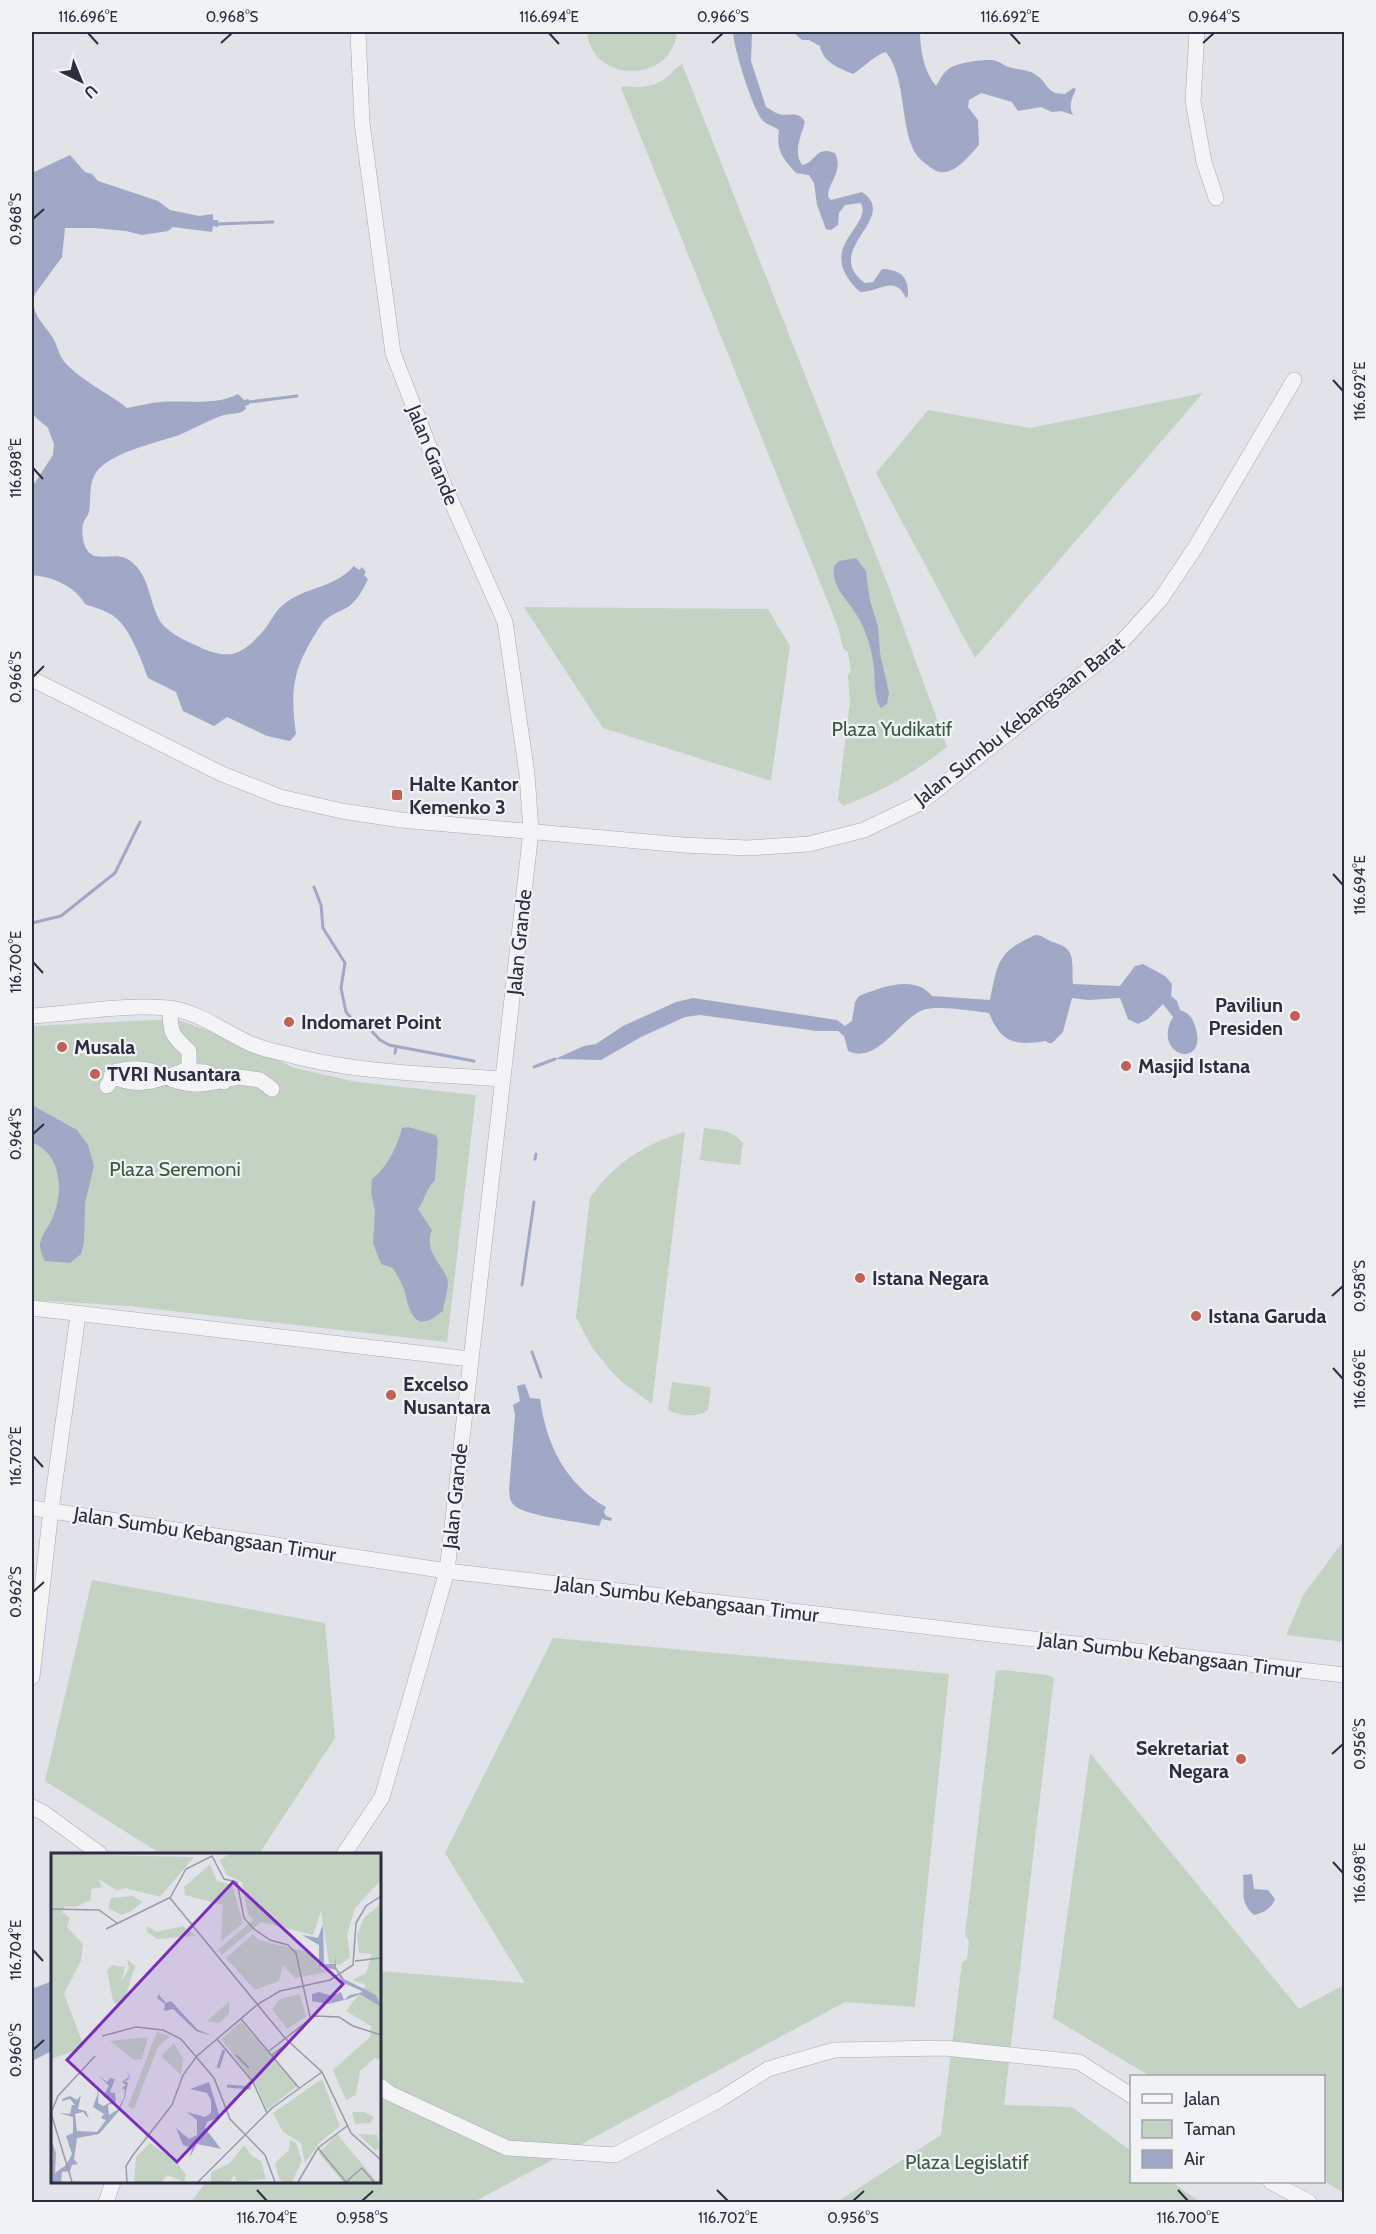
<svg xmlns="http://www.w3.org/2000/svg" width="1376" height="2234" font-family="Cabin,sans-serif">
  <style>
    .green { fill: #c4d2c4 }
    .water { fill: #a1a8c5 }
    .lines { fill: none; stroke-linecap: round; stroke-linejoin: round }
    .stream { stroke: #a1a8c5; stroke-width: 3 }
    .minor-casing { stroke: #a8a8b3; stroke-width: 16 }
    .minor { stroke: #f4f4f7; stroke-width: 15 }
    .ticks { fill: none; stroke: #2c2d3f; stroke-width: 2 }
    .poi-dot { fill: #c06154; stroke: #f1f2f6; stroke-width: 2 }
    .labels { text-anchor: middle; dominant-baseline: central; stroke-width: 4.5; stroke-linejoin: round; paint-order: stroke }
    .street-label { font-size: 20px; fill: #2c2d3f; stroke: #f1f2f6 }
    .park-label { font-size: 20px; fill: #3a593d; stroke: #f1f2f6 }
    .poi-label { font-size: 20px; font-weight: bold; fill: #2c2d3f; stroke: #f1f2f6; text-anchor: start }
    .inset-river { fill: none; stroke: #a1a8c5; stroke-width: 3 }
    .inset-road { fill: none; stroke: #999aa5; stroke-width: 1.5 }
    .view { fill: #7b2cbf; fill-opacity: 0.15; stroke: #7b2cbf; stroke-width: 3 }
    .inset-edge { fill: none; stroke: #2c2d3f; stroke-width: 3 }
    .neatline { fill: none; stroke: #2c2d3f; stroke-width: 2 }
    .ticks-label { font-size: 15px; text-anchor: middle; fill: #2c2d3f }
  </style>
  <rect width="100%" height="100%" fill="#e2e2e9"/>
  <path class="green" d="M587,32H677C672,84 592,84 587,32Z
    M682,64L888,585L947,747C915,772 881,792 843,806L838,800L850,702L848,675L851,671L848,652L843,648L838,627L621,88L623,86C638,88 654,88 667,77C672,73 675,68 682,64Z
    M1203,393L975,658L876,473L928,410L1030,428Z
    M524,607L768,609L790,646L771,781L603,728Z
    M175,1019L244,1043L294,1068L357,1082L476,1095L447,1342L128,1306L32,1300V1026Z
    M704,1128C719,1130 733,1130 743,1143L740,1165L700,1160Z
    M685,1132L652,1404L622,1382L610,1370L591,1346L576,1317L590,1198C613,1164 646,1143 685,1132Z
    M672,1382L711,1387L708,1410C696,1418 681,1416 668,1410Z
    M1344,1540V1642L1286,1635L1304,1594Z
    M92,1580L325,1623L335,1738L259,1854H161L45,1781Z
    M553,1638L949,1674L915,2007L845,2002L474,2202H191L206,2182H380V1971L525,1983L445,1853Z
    M1003,1670L1048,1675L1054,1678L1004,2105L1072,2107L1131,2151L1132,2182H1172L1200,2202H837L941,2135L962,1963L967,1959L969,1941L965,1935L996,1671Z
    M1090,1753L1299,2009L1344,1985V2193L1324,2181V2076H1150L1053,2018Z"/>
  <path class="water" d="M733,32H752L751,61L766,107C770,109 775,113 779,114C790,117 798,110 805,122C801,136 793,152 802,165C817,162 815,145 835,153C844,172 828,181 828,197L831,200L862,192C901,218 820,250 865,283L873,282L882,269C901,270 909,277 908,296L906,298C895,274 880,292 860,292C812,247 873,228 861,203L845,205L839,213L838,225L831,230L826,229L817,205L814,183L809,175L796,173C782,157 776,151 779,130C774,126 767,125 763,121C752,108 734,49 733,32Z
    M793,32H920C920,49 924,72 936,86C940,80 943,72 950,68C957,63 988,58 996,61C1001,62 1004,66 1009,67C1018,70 1028,69 1036,75C1049,83 1045,94 1065,94L1073,88L1076,89C1072,99 1068,105 1073,115L1061,111L1052,112L1041,107L1018,111L1012,102L981,93L969,100L968,107L978,120L979,145C967,158 949,183 930,167C926,164 922,161 919,158C899,136 908,79 886,52C876,54 863,68 853,74C838,68 823,62 820,46L809,40H802Z
    M70,155L85,172L92,174L98,181L158,201L170,210L199,216L213,214V220H218V227L213,226L212,232L173,227L168,231L142,235L126,231L94,228H65L62,257L35,294C29,311 42,322 51,335C57,343 58,353 63,360C75,377 110,394 127,408C138,406 149,403 160,402C185,400 215,406 238,394L244,400L249,399V405L245,406L246,409C239,415 232,413 224,415C208,420 194,429 179,435C157,443 105,453 94,476C89,486 91,500 89,512C88,516 84,520 83,524C81,533 83,553 95,556C111,559 122,550 137,567C150,582 150,604 160,621C166,631 182,639 193,644C226,660 239,659 264,630C270,623 275,611 283,605C305,586 332,590 354,566L359,570L362,567L366,572L364,575L368,579C364,588 357,601 348,607C339,612 330,615 323,622C295,664 289,684 296,734L290,741L267,736L227,717L214,726L183,711L176,692L148,678C141,659 129,625 112,615C104,610 93,607 85,604C74,585 52,577 32,575V487L53,455L54,444L48,428L32,414V173Z
    M856,558L866,571L870,601L878,626L880,653L889,693L887,704L881,708C874,701 875,678 874,668C872,651 867,633 859,619C849,600 831,589 834,566L839,561Z
    M1035,935C1043,935 1046,940 1053,942C1078,949 1071,963 1073,984L1120,986L1135,966L1143,964L1165,976L1172,984L1171,996L1177,1001L1180,1010C1189,1013 1192,1017 1195,1026C1210,1071 1150,1057 1173,1017L1163,1004L1148,1019L1138,1024L1128,1019L1120,998L1088,1000L1072,998L1063,1032L1052,1043H1048L1046,1041C1015,1046 1001,1043 989,1013C971,1011 939,1005 923,1010C899,1019 878,1065 848,1051L844,1036L838,1031H817L700,1015L685,1017L641,1037L601,1060L555,1059L584,1046L596,1044L623,1026L676,1002L693,998L837,1020L845,1026L852,1021L855,1002L859,996C881,987 915,974 932,996L990,1000C998,961 998,952 1035,935Z
    M32,1105L77,1130L88,1145L94,1166L85,1203L84,1243L81,1254L70,1263L45,1261C42,1256 40,1250 40,1244C42,1233 51,1224 54,1214C64,1189 60,1152 32,1143Z
    M408,1127L436,1135L438,1141L435,1180C425,1190 426,1198 418,1209L432,1230C424,1251 439,1260 447,1278C450,1286 444,1302 443,1311C438,1314 432,1320 426,1321C410,1325 407,1299 404,1289C401,1282 397,1275 393,1268L381,1264L373,1243L375,1211L371,1193L372,1179C387,1168 398,1145 402,1128Z
    M525,1384L530,1398L540,1399C546,1443 565,1484 606,1507L604,1512L606,1516L612,1518L611,1521L602,1519L599,1526C581,1522 522,1516 513,1504C509,1500 510,1495 509,1490L515,1415L513,1405L520,1401L517,1386Z
    M1252,1874L1254,1889L1268,1890L1275,1899C1272,1908 1263,1913 1254,1915C1239,1902 1245,1893 1243,1875Z
    M52,1981V2051L32,2061V1989Z"/>
  <g class="lines">
    <path class="stream" d="M218,224L273,222
      M249,402L297,396
      M314,887L321,905L323,928L345,963L341,988L346,1012L354,1021L366,1025L380,1040L389,1045L474,1061
      M32,923L61,916L115,873L140,822
      M395,1053L396,1047
      M534,1067L555,1059
      M535,1159L536,1154
      M522,1285L534,1202
      M532,1352L541,1377"/>
    <defs>
      <path id="minor" d="M1197,32L1193,101L1204,162L1216,198
        M32,679L222,774L280,797L342,811L401,820L683,845L747,848L809,844L864,830L920,803L1117,647L1160,600L1195,548L1294,380
        M170,1008C170,1032 171,1035 189,1051V1071
        M32,1016C77,1013 122,1004 168,1008C198,1011 224,1032 251,1044C261,1048 272,1051 282,1053C353,1073 430,1074 503,1079
        M111,1076C131,1085 146,1084 166,1077C186,1086 201,1086 222,1080L224,1082
        M107,1086L117,1071C136,1067 149,1068 166,1077L183,1071L205,1072L222,1080L239,1077L260,1080L272,1089
        M32,1308L470,1359
        M32,1508L447,1571L1344,1675
        M32,1677L51,1510L78,1315
        M32,1807L44,1813L100,1854
        M344,1854L382,1797L447,1571L531,831L527,774L505,622L444,485L393,353L362,123L358,32
        M380,2086L389,2093L507,2148L615,2155L719,2100L768,2069L834,2050L944,2048L1079,2062L1132,2096
        M1271,2182L1309,2202
        M106,2202L113,2182"/>
    </defs>
    <use href="#minor" class="minor-casing"/>
    <use href="#minor" class="minor"/>
  </g>
  <path class="ticks" d="M88,33L98,44M549,33L559,44M1010,33L1020,44M221,43L232,33M712,43L723,33M1203,43L1214,33M33,219L44,209M1333,380L1343,391M33,468L43,479M33,677L44,666M1333,874L1343,885M33,962L43,973M33,1134L44,1124M1332,1296L1343,1286M1333,1368L1343,1379M33,1456L43,1467M33,1592L44,1582M1332,1754L1343,1744M1333,1862L1343,1873M33,1950L43,1961M33,2050L44,2040M257,2190L267,2201M717,2190L728,2201M1178,2190L1188,2201M362,2201L373,2191M853,2201L864,2191"/>
  <g class="poi-dot">
    <rect x="391" y="789" width="12" height="12" rx="3"/>
    <circle cx="1295" cy="1016" r="6"/>
    <circle cx="289" cy="1022" r="6"/>
    <circle cx="62" cy="1047" r="6"/>
    <circle cx="1126" cy="1066" r="6"/>
    <circle cx="95" cy="1074" r="6"/>
    <circle cx="860" cy="1278" r="6"/>
    <circle cx="1196" cy="1316" r="6"/>
    <circle cx="391" cy="1395" r="6"/>
    <circle cx="1241" cy="1759" r="6"/>
  </g>
  <g class="labels">
    <g class="street-label">
      <text transform="translate(433 455) rotate(68)">Jalan Grande</text>
      <text transform="translate(1019 721) rotate(-38)">Jalan Sumbu Kebangsaan Barat</text>
      <text transform="translate(519 942) rotate(-84)">Jalan Grande</text>
      <text transform="translate(455 1496) rotate(-84)">Jalan Grande</text>
      <text transform="translate(205 1534) rotate(9)">Jalan Sumbu Kebangsaan Timur</text>
      <text transform="translate(687 1599) rotate(7)">Jalan Sumbu Kebangsaan Timur</text>
      <text transform="translate(1170 1655) rotate(7)">Jalan Sumbu Kebangsaan Timur</text>
    </g>
    <g class="park-label">
      <text x="892" y="729">Plaza Yudikatif</text>
      <text x="175" y="1169">Plaza Seremoni</text>
      <text x="967" y="2162">Plaza Legislatif</text>
    </g>
    <g class="poi-label">
      <text x="409" y="784">Halte Kantor<tspan x="409" dy="23">Kemenko 3</tspan></text>
      <text x="1283" y="1005" text-anchor="end">Paviliun<tspan x="1283" dy="23">Presiden</tspan></text>
      <text x="301" y="1022">Indomaret Point</text>
      <text x="74" y="1047">Musala</text>
      <text x="1138" y="1066">Masjid Istana</text>
      <text x="107" y="1074">TVRI Nusantara</text>
      <text x="872" y="1278">Istana Negara</text>
      <text x="1208" y="1316">Istana Garuda</text>
      <text x="403" y="1384">Excelso<tspan x="403" dy="23">Nusantara</tspan></text>
      <text x="1229" y="1748" text-anchor="end">Sekretariat<tspan x="1229" dy="23">Negara</tspan></text>
    </g>
  </g>
  <g transform="translate(51 1853)">
    <rect width="330" height="330" fill="#e2e2e9"/>
    <path d="M0,1L143,4L109,44L75,35L66,37L47,26L51,34L40,36V47L24,54L14,53L11,59L19,65L16,74L32,91L30,108L13,141L33,194L0,206ZM179,1H330V27L304,55L296,82L299,104L289,112L278,110L270,58L262,82L210,69L171,102L167,97L202,67L197,61L191,29L176,22L168,7ZM159,11L166,28L181,32L192,70L170,88L172,52L134,42L133,34ZM82,43L92,49L80,58L71,62L57,55L60,45ZM330,50V207L324,205L309,218L305,242L295,247L282,217L319,184L320,173L295,158L315,132L301,127L315,120L321,101L308,100L306,81L313,65ZM95,73L106,79L132,73L145,83L106,86L96,79ZM202,81L208,87L256,99L271,116L281,118L244,125L232,112L228,128L204,137L175,105ZM76,106L84,113L73,149L68,153L62,148L56,117L61,112L74,114L70,129L78,116ZM249,141L255,164L236,176L221,156L229,146ZM178,149V161L168,170L156,168ZM190,169L246,233L216,257L205,232L170,186ZM106,179L119,183L107,194L83,256L77,253ZM97,184L91,206L83,207L59,188ZM123,190L132,206L130,222L110,203ZM271,226L289,273L269,289L254,310L250,290L232,279L222,260ZM301,259H313L323,264L319,270L304,271ZM286,281L326,329H292L268,300ZM307,281L326,282L329,296L324,297ZM239,287L245,290L251,308L241,329H233L228,326L224,310L238,297ZM99,290L125,308L135,322L133,329L116,322L111,329H83L85,304ZM193,292L201,303L210,308L215,326L186,329L183,322L179,329H160V319L179,310Z" fill="#c4d2c4"/>
    <path d="M272,71L273,111H284L285,101V114L293,126L325,142L330,154L309,141L297,146L277,151L261,148V141L268,139L281,143L290,139L293,147L299,142L313,139L291,129L285,117L268,113V92L251,82L267,85ZM110,137L108,142L115,150L120,148L146,176L161,183L145,178L122,156L113,158L114,151L106,145ZM76,218L79,224L77,227L73,229H77L74,244L68,258L48,281L26,285L23,306L27,311L21,312L19,318L11,319L10,329H0V286L5,300L4,320L15,312L21,301L15,283L22,280V264L8,260L19,261L21,252H24L19,246L11,248V246L19,243L26,247L30,242L27,256L35,258L38,266L32,259L24,261L26,278L46,279L55,267L50,265L53,261L42,254L47,240L45,232L48,235L47,250L52,253L62,248L52,243L58,233L47,222L56,229L59,225L64,226L59,239L64,240L65,249L57,252L58,262L66,257L73,245L74,237L71,235L75,232L71,229L78,224ZM158,229L169,264L156,269L154,275L170,296L146,291L139,304L141,295L132,292L125,275L138,286L146,282V267L136,259L154,264L160,260V247L156,240L139,236Z" fill="#a1a8c5"/>
    <path class="inset-river" d="M167,215L173,197M176,233L200,235"/>
    <path class="inset-road" d="M119,45L234,185L271,219L300,280L330,307M119,45L135,16L161,3L173,26L186,29L193,65L203,76L219,87L237,92L245,100L259,164M0,56L48,57L66,70M55,76L120,44M304,108L330,105M190,166L248,235M51,183L85,174L112,177L130,186L163,225L179,266L214,302L224,329M166,186L202,229L216,260M218,198L263,163L288,164L302,173L330,182M185,202L198,215M221,202L238,189M267,295L295,329L311,315L323,329M21,329L0,260L7,243L44,203M76,329L75,313L82,302L121,252L132,222L146,203L207,151L229,138L279,127L302,112L305,70L315,53L330,43M147,329L221,255L271,219M247,329L267,295L296,273"/>
    <path class="view" d="M182,29L292,131L126,309L16,207Z"/>
    <rect width="330" height="330" class="inset-edge"/>
  </g>
  <rect width="1376" height="2234" fill="none" stroke="#f1f2f6" stroke-width="66"/>
  <rect x="1130" y="2075" width="195" height="108" fill="#f1f2f6" stroke="#a2a3ad" stroke-width="1.5"/>
  <rect x="1142" y="2094" width="30" height="9" fill="#f4f4f7" stroke="#a2a3ad" stroke-width="1.5"/>
  <text x="1184" y="2105" font-size="18" fill="#2c2d3f">Jalan</text>
  <rect x="1142" y="2120" width="30" height="18" fill="#c4d2c4" stroke="#a2a3ad" stroke-width="1.5"/>
  <text x="1184" y="2135" font-size="18" fill="#2c2d3f">Taman</text>
  <rect x="1142" y="2150" width="30" height="18" fill="#a1a8c5" stroke="#a2a3ad" stroke-width="1.5"/>
  <text x="1184" y="2165" font-size="18" fill="#2c2d3f">Air</text>
  <g transform="translate(81 81) rotate(137)" stroke="#f1f2f6" stroke-width="4.5" paint-order="stroke">
  <path d="M0-4.5L10 22L0 15L-10 22Z" fill="#2c2d3f"/>
  <text y="-9" font-size="16" font-weight="bold" text-anchor="middle" fill="#2c2d3f">U</text>
  </g>
  <rect x="33" y="33" width="1310" height="2168" class="neatline"/>
  <g class="ticks-label">
    <text x="88" y="22">116.696°E</text>
    <text x="232" y="22">0.968°S</text>
    <text x="549" y="22">116.694°E</text>
    <text x="723" y="22">0.966°S</text>
    <text x="1010" y="22">116.692°E</text>
    <text x="1214" y="22">0.964°S</text>
    <text transform="translate(16 219) rotate(-90)" y="5">0.968°S</text>
    <text transform="translate(1360 391) rotate(-90)" y="5">116.692°E</text>
    <text transform="translate(16 468) rotate(-90)" y="5">116.698°E</text>
    <text transform="translate(16 677) rotate(-90)" y="5">0.966°S</text>
    <text transform="translate(1360 885) rotate(-90)" y="5">116.694°E</text>
    <text transform="translate(16 962) rotate(-90)" y="5">116.700°E</text>
    <text transform="translate(16 1134) rotate(-90)" y="5">0.964°S</text>
    <text transform="translate(1360 1286) rotate(-90)" y="5">0.958°S</text>
    <text transform="translate(1360 1379) rotate(-90)" y="5">116.696°E</text>
    <text transform="translate(16 1456) rotate(-90)" y="5">116.702°E</text>
    <text transform="translate(16 1592) rotate(-90)" y="5">0.962°S</text>
    <text transform="translate(1360 1744) rotate(-90)" y="5">0.956°S</text>
    <text transform="translate(1360 1873) rotate(-90)" y="5">116.698°E</text>
    <text transform="translate(16 1950) rotate(-90)" y="5">116.704°E</text>
    <text transform="translate(16 2050) rotate(-90)" y="5">0.960°S</text>
    <text x="267" y="2223">116.704°E</text>
    <text x="362" y="2223">0.958°S</text>
    <text x="728" y="2223">116.702°E</text>
    <text x="853" y="2223">0.956°S</text>
    <text x="1188" y="2223">116.700°E</text>
  </g>
</svg>
